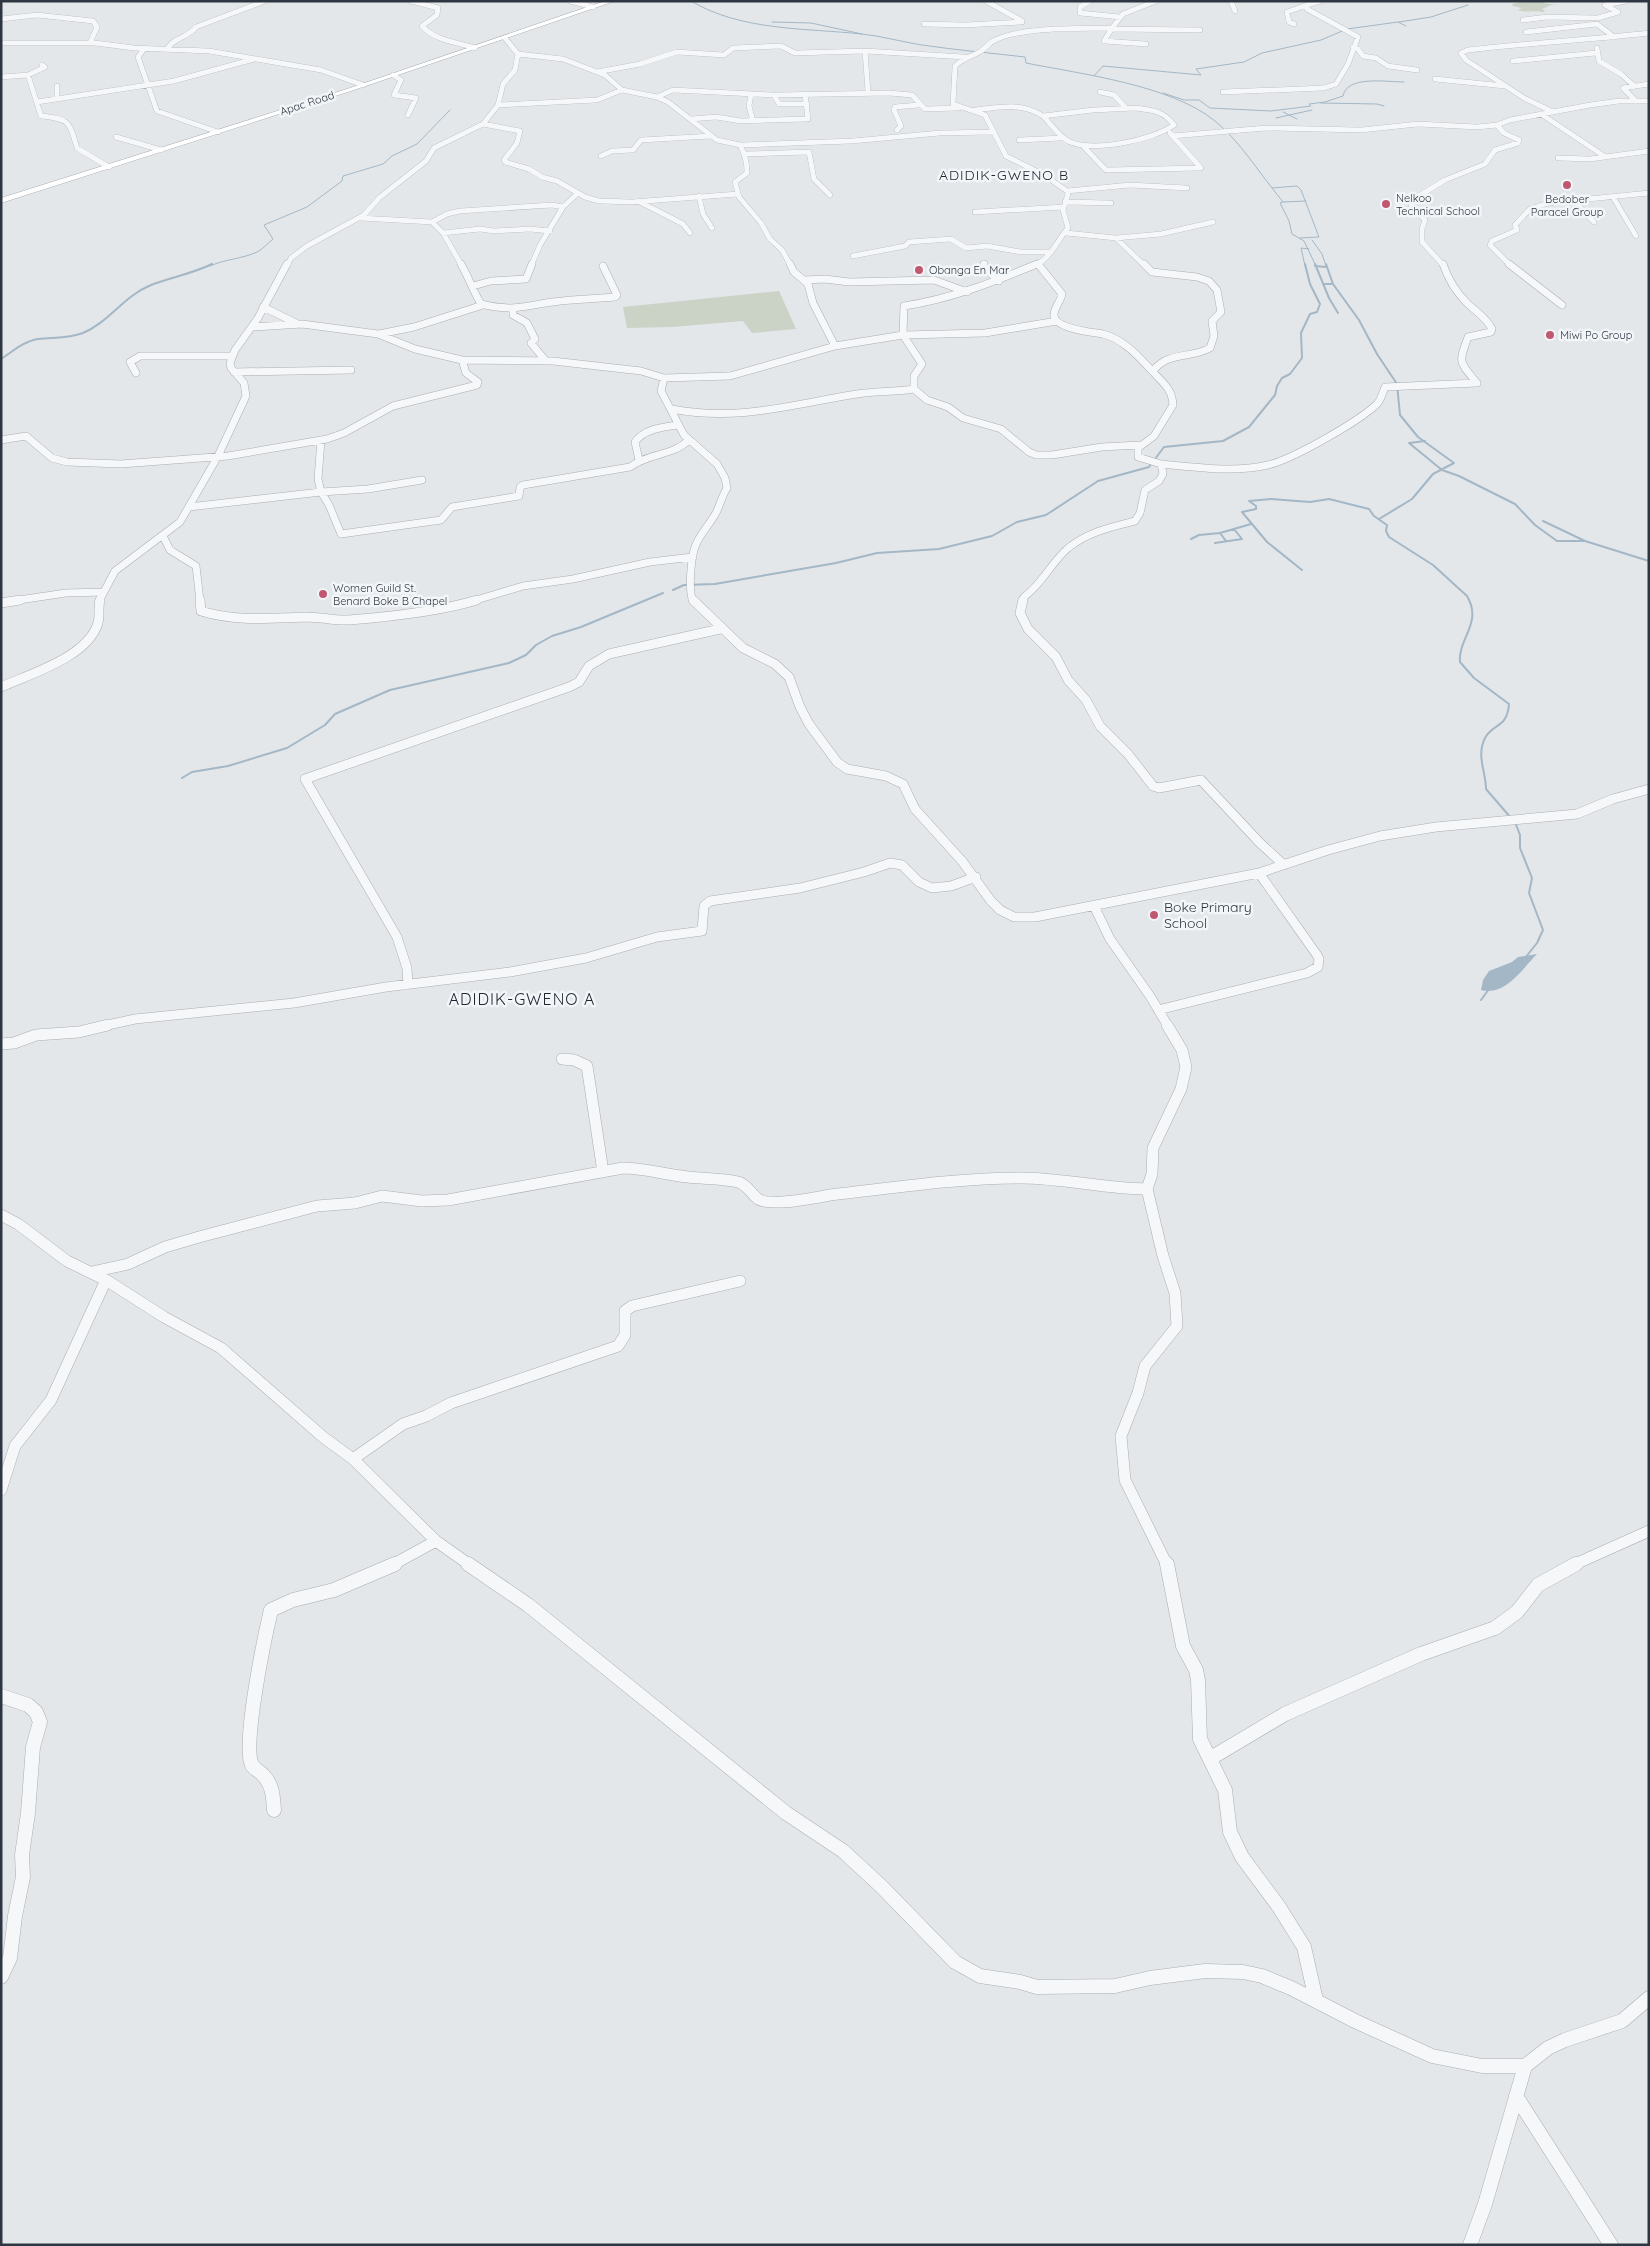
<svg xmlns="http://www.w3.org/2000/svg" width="1650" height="2246" font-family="Quicksand,sans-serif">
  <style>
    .green { fill: #cad3c6 }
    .water { fill: #a3b7c6 }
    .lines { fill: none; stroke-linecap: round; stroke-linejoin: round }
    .stream-far1 { stroke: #a3b7c6; stroke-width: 1 }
    .stream { stroke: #a3b7c6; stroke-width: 2 }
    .minor-far4-casing { stroke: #a9aeb4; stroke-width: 5.5 }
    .minor-far3-casing { stroke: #a9aeb4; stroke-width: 8 }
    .minor-far2-casing { stroke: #a9aeb4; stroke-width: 10 }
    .minor-far1-casing { stroke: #a9aeb4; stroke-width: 12 }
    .minor-casing { stroke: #a9aeb4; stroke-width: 15 }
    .secondary-casing { stroke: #a9aeb4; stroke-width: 1 }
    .minor-far4 { stroke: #f6f7f9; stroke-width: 5 }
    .minor-far3 { stroke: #f6f7f9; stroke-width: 7 }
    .minor-far2 { stroke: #f6f7f9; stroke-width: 9 }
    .minor-far1 { stroke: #f6f7f9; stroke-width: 11 }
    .minor { stroke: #f6f7f9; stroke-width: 14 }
    .secondary { fill: #fff; fill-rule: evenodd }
    .poi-dot { fill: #c05870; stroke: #f3f6f8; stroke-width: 2 }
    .labels { text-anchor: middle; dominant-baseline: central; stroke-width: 5; stroke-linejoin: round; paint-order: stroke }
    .far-street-label { font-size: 11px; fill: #2d3641; stroke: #f3f6f8 }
    .far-poi-label { font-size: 11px; fill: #2d3641; stroke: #f3f6f8; text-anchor: start }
    .far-quarter-label { font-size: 14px; letter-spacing: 1px; fill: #1f2732; stroke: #f3f6f8 }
    .poi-label { font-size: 14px; fill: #2d3641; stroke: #f3f6f8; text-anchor: start }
    .quarter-label { font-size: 16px; letter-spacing: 1px; fill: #1f2732; stroke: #f3f6f8 }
  </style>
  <rect width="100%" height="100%" fill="#e4e7ea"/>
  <path class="green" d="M1516,1H1548L1543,3L1556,5H1551L1542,9L1545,11L1543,12C1535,10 1524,13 1518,10L1522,8L1513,6L1512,4L1521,2Z
    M779,291L796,329L752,333L743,321L672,327L627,328L623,307Z"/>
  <path class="water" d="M1537,954C1522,969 1506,996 1481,990L1483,980L1489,971L1512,962L1518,957Z"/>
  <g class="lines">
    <path class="stream-far1" d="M691,1C741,31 805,28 862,34C882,36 902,42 922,45C956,50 991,53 1025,57L1026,63C1081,74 1171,85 1215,121C1238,140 1254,165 1272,188L1297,186L1301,190L1319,237L1300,238
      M772,22L811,23L862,34
      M1399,22L1431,17L1468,5
      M1094,76L1103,66L1201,75L1196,69L1244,62L1262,53L1321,40L1347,29L1398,22L1406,26
      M1163,93L1184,100H1199L1210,108L1271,111L1311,106L1309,104L1325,102L1343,96C1347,75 1387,82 1404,82
      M1321,103L1377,104L1384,106
      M1283,112L1297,119
      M1276,118L1312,110
      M1272,188L1283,202L1306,201
      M1283,202L1280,203L1289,221L1292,234L1304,241L1316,266
      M1312,240L1322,254L1326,266
      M210,266C225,259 242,259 257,252C263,249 268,243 273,239L264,225L307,207L342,181L343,176L383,164L392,156L417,144L450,110
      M1305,266L1301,248L1309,249"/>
    <path class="stream" d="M1315,264L1329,298L1338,313
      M1326,264L1333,284L1359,320L1377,354L1397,384L1400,415L1418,437L1454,463L1433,474L1412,499L1379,519
      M1315,266L1326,267
      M1324,284H1333
      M1,359C12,352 24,341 38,339C53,337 67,339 83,333C109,322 124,296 151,285C171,277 192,274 212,264
      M1425,441L1409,443L1442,470L1459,476L1515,504L1535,525L1557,541H1585
      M1543,521L1585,541L1649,561
      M1220,533L1226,541
      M1191,539L1199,535L1220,533L1251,524
      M1215,543L1242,539L1234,529
      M1302,570L1267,542L1242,512L1256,509V506L1249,501L1271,499L1310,502L1329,499L1369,509L1374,516L1387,525L1386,531L1389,537L1433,565L1467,596C1483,623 1458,638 1460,662L1474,678L1509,704C1507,729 1493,723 1485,738C1476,756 1486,772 1486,789L1511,818
      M673,590L684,585L715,584L836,563L877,553L939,549L992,536L1017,522L1046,515L1098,481L1149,467L1164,447L1223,441L1249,427L1275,395L1277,386L1282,378L1290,374L1302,358L1301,333L1310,314L1317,312L1320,304L1310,284L1305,264
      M182,778L192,772L228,766L287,748L325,725L335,714L390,690L509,663L526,655L536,645L552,636L581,627L663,593
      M1515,822L1520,835V848L1532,878L1529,893L1543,930L1537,943L1525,958
      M1481,1000L1489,989"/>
    <defs>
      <path id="minor-far4" d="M411,1L438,8L437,15L422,26C435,41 457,42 475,48
        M570,1L593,7
        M986,1L1022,21
        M1090,1L1080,7V13L1120,17
        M1231,1L1235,11
        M1,19L37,15L93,21L97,27L90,43
        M1523,20L1547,17L1598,18L1618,12L1605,5L1626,1
        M924,24L965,25L1022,22
        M1294,24L1289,22L1287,12L1307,5
        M1112,28L1104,41L1146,44
        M1112,29L1200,30
        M1526,32L1597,24L1614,37
        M505,38L518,54L563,59L605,75L622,90L657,97L668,102L717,140L740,145C745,154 747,163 747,173L735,182L739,197L761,223L770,239L782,250L791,266
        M1,43H95L134,48L209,51L321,70L363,85
        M1353,47L1358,49L1363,56L1376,58L1388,66L1417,70
        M1597,48L1599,61L1621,74L1633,85
        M144,49L138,57L157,111L218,132
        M167,49C174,37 188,38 196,27L265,1
        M1513,61L1596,53
        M597,72L640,64L677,52L724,55L733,48L781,46L795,53L865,51
        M28,75L45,67L42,65
        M393,75L401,80L394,95L416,98L408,115
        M1,77L28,75L41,116C70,119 69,121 77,148L109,167
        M1435,79L1505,86
        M57,86V99
        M868,92L865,51L965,57
        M1100,92L1114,95L1126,108
        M1223,92L1324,88L1336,84L1348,64L1358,37L1307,9V5L1320,1
        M751,94L749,106L753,121
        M774,95L779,104H807
        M657,97L673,90L774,95L889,93L912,95L925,109L959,108
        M1636,101L1623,88L1649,84
        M37,102L174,81L254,59
        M498,105L597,100L622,90
        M1136,108C1152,110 1164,111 1174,125C1153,140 1092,153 1068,141C1058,135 1051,124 1043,116L1093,110Z
        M975,110C998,107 1022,102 1043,116
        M1553,112L1524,98L1466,60L1461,53L1468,50C1528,43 1589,40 1649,33
        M1541,114L1604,156
        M691,119L716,117L741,121L808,119L805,94
        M483,124L520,131L517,143L504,160L505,162L529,169L542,177L557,181L585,197L599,201L632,202L738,194
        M897,130L901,126L894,110L895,107L919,105
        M1172,136L1266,128L1361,130L1418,124L1477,127L1497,125L1510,120L1590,105L1619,101H1649
        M116,137L161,150
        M1019,140L1062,138
        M740,145L852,141L940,133L993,132
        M1084,147L1106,170L1201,168L1170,133
        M745,154L809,152L814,179L830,195
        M601,156L612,151L633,150L641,140L711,136
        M1558,158L1590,159L1649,151
        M1067,191L1130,185L1187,188
        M699,196L703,214L712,228
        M1613,197L1636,236
        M1573,200L1594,222
        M638,201L683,224L690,233
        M1065,202L1111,203
        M975,212L1064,207
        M360,218L432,222L443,233L462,266
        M432,222L447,214L460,211L552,205L563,207L578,193
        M443,233L480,229L494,231L530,229L550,231
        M1066,233L1116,238L1145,266
        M1116,238L1161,234L1213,222
        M853,256L905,246L909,242L951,239L966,248L987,246L1021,252H1051
        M984,263V266
        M1038,264L1039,266
        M287,266L291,258L307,246L364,215L379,198L426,161L434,148L483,124L498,105L503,84L515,70L518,54
        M531,266L540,245L563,207
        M1034,266C1050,259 1057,241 1068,228L1063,210L1068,194L1067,191L1044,175L1006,156L985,115L953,104L955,66C966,56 972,57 981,51C986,48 989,43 993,41C1021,26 1080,29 1112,28L1123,14L1156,1
        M1444,266L1422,242V229L1425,220L1411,205L1414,199L1445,180L1485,164L1495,150L1518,143L1519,140L1504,133L1497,125
        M1511,266L1490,245L1492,241L1517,230L1515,225L1530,209L1548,203L1649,193"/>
      <path id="minor-far3" d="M461,264C469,278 473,291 481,304C514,312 522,306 553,302C574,299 594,299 615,297L617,295L603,266
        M790,264L794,272L808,284L813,303L835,346
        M984,264L985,269L999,281
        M1144,264L1152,272L1197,277L1209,281L1217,290L1221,312L1212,321L1214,336L1210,348C1190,359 1168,351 1153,371
        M1509,264L1562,305
        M805,280L825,279L849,282L934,280L967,292
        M473,286L491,281L526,279L532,264
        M263,307L296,323
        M513,310V315L527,323L535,339L531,343L545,360
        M252,327L302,324L378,334L415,349L462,360L553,361L641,371L664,378L730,376L835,346L903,335L904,306C951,299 993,282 1037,264
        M379,334L414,327L483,305
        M234,372L351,370
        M136,373L130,362L140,356H232
        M664,378L661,391L684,435L717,464L725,478L727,488C722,496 720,505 716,513C710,524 699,535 695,547C691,558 688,591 693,601
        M914,389L927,400L948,407L963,418L1001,429L1029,452L1036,455H1052L1102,447L1140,445
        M672,409C738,422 793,404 857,394C876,391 895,392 914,389V376L922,364L903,335L985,333L1057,321
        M1,440L26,436L52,458L67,462L121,464L228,456L327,439L344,433L393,406L477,385L478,382L466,373L462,360
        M321,440L318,479L321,492L368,489L422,480
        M639,460L635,442C644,429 663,427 678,425
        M1161,464C1196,467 1233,473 1268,465C1293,459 1358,422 1377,404C1381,400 1383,392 1385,387L1477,383C1459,361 1458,364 1468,337L1491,332L1492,329C1486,317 1476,312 1467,303C1456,292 1448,279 1443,264
        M189,507L321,492L329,505L341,534L441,520L452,507L519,496L520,487L523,485L630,467C648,453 673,456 689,440
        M163,536L170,550L196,566L200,601
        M12,601L66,593L104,592
        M99,601L115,571L180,522L218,456L246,396L244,383L231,368L230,363L235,350L258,318L287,264
        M473,601L523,586L573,579L650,562L693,557
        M1023,601L1024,597C1042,584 1051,563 1068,548C1088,532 1111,527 1135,521L1140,513L1145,490L1159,481L1163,474L1161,464L1138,457V448L1154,436L1173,405C1172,389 1164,384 1154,373C1139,357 1125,340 1103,334C1092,332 1056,329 1054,316C1053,309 1061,301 1062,294L1038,264"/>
      <path id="minor-far2" d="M200,600L201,611C236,622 271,618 307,617C321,617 335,621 349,620C387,617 441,611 477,600
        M693,600L743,648L775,664L789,677L800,707L809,724L837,762L847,769L886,776L903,784L915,809L962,861L991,901L1000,910L1014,917H1035L1259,873L1328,850L1380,836L1436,827L1577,814L1613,799L1649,789
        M1023,600L1020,613L1028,629L1056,657L1068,680L1086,700L1100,726L1128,754L1153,786L1159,788L1201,780L1260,843L1284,865
        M1,603L20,600
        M1,687C30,674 88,657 98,623C100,616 98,607 100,600
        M1094,906L1110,939L1150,996L1168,1026
        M408,985L407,968L397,937L305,779L569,687L579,682L589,666L609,654L720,629
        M1158,1010L1307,973L1318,967L1319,959L1317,955L1259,873
        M103,1026L135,1019L294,1003L386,987L510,972L586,958L657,937L702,931L704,906L710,901L800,888L864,872L890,863L902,865L919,882L932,888L951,886L976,877"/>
      <path id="minor-far1" d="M1,1044L14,1043L36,1035L79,1032L108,1025
        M562,1059L574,1060L587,1066L603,1172
        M1147,1189L1163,1256L1175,1293L1177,1326L1145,1366L1138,1393L1121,1436L1125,1480L1167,1565
        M1,1215L18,1224L67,1261L106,1280L164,1317L221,1348L323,1437L353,1459L436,1541L470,1565
        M92,1272L128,1264L165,1247L199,1237L317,1206L355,1203L382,1196L422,1201L448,1200L623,1168C645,1168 666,1175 688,1177C704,1179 722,1178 738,1182C748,1185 750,1193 758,1199C770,1207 815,1198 830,1195C893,1188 957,1178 1021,1178C1064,1178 1105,1189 1147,1189L1152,1174L1153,1148L1181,1089L1186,1067L1182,1050L1167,1025
        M353,1459L403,1424L426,1416L451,1403L618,1346L625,1335V1311L632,1306L740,1281
        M1,1490L15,1446L51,1400L106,1280
        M392,1565L436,1541
        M1573,1565L1649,1531"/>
      <path id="minor" d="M468,1564L528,1605L786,1813L843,1851L881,1886L955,1962L980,1976L1020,1982L1037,1987L1115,1986L1150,1978L1205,1971L1243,1972L1262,1976L1291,1988L1355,2021L1432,2056L1482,2066H1525L1548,2048L1565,2040L1622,2021L1649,1998
        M1167,1564L1183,1646L1196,1670L1198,1680L1200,1739L1225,1790L1230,1832L1242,1857L1279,1907L1304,1947L1316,2000
        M1,1696L28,1705L36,1712L40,1722L33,1747L28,1813L22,1855L23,1877L15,1916L10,1958L1,1977
        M1211,1758L1285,1714L1421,1654L1495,1628L1517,1612L1538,1585L1576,1564
        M274,1810C273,1797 273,1785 263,1775C260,1771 254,1769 252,1765C242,1745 265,1635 271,1610L293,1600L334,1590L395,1564
        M1516,2096L1611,2245
        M1470,2245L1485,2204L1525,2066"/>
      <path id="secondary" d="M605,1H615L351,91L1,203V198L347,89Z"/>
    </defs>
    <use href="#minor-far4" class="minor-far4-casing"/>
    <use href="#minor-far3" class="minor-far3-casing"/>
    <use href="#minor-far2" class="minor-far2-casing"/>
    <use href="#minor-far1" class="minor-far1-casing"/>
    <use href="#minor" class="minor-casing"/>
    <use href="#secondary" class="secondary-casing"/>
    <use href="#minor-far4" class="minor-far4"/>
    <use href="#minor-far3" class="minor-far3"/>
    <use href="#minor-far2" class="minor-far2"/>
    <use href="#minor-far1" class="minor-far1"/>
    <use href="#minor" class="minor"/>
    <use href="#secondary" class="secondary"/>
  </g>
  <g class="poi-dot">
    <circle cx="1567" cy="185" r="5"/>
    <circle cx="1386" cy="204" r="5"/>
    <circle cx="919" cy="270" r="5"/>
    <circle cx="1550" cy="335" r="5"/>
    <circle cx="323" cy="594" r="5"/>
    <circle cx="1154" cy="915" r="5"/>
  </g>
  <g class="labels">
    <g class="far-street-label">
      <text transform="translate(307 103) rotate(-18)">Apac Road</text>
    </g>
    <g class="far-poi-label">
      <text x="1396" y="198">Nelkoo<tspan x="1396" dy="13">Technical School</tspan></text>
      <text x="1567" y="199" text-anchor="middle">Bedober<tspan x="1567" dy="13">Paracel Group</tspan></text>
      <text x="929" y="270">Obanga En Mar</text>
      <text x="1560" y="335">Miwi Po Group</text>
      <text x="333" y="588">Women Guild St.<tspan x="333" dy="13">Benard Boke B Chapel</tspan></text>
    </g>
    <g class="far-quarter-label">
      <text x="1004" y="175">ADIDIK-GWENO B</text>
    </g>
    <g class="poi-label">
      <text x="1164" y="907">Boke Primary<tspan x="1164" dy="16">School</tspan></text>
    </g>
    <g class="quarter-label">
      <text x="522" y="999">ADIDIK-GWENO A</text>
    </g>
  </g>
  <rect width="1650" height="2246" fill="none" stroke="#2d3641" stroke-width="5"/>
</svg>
